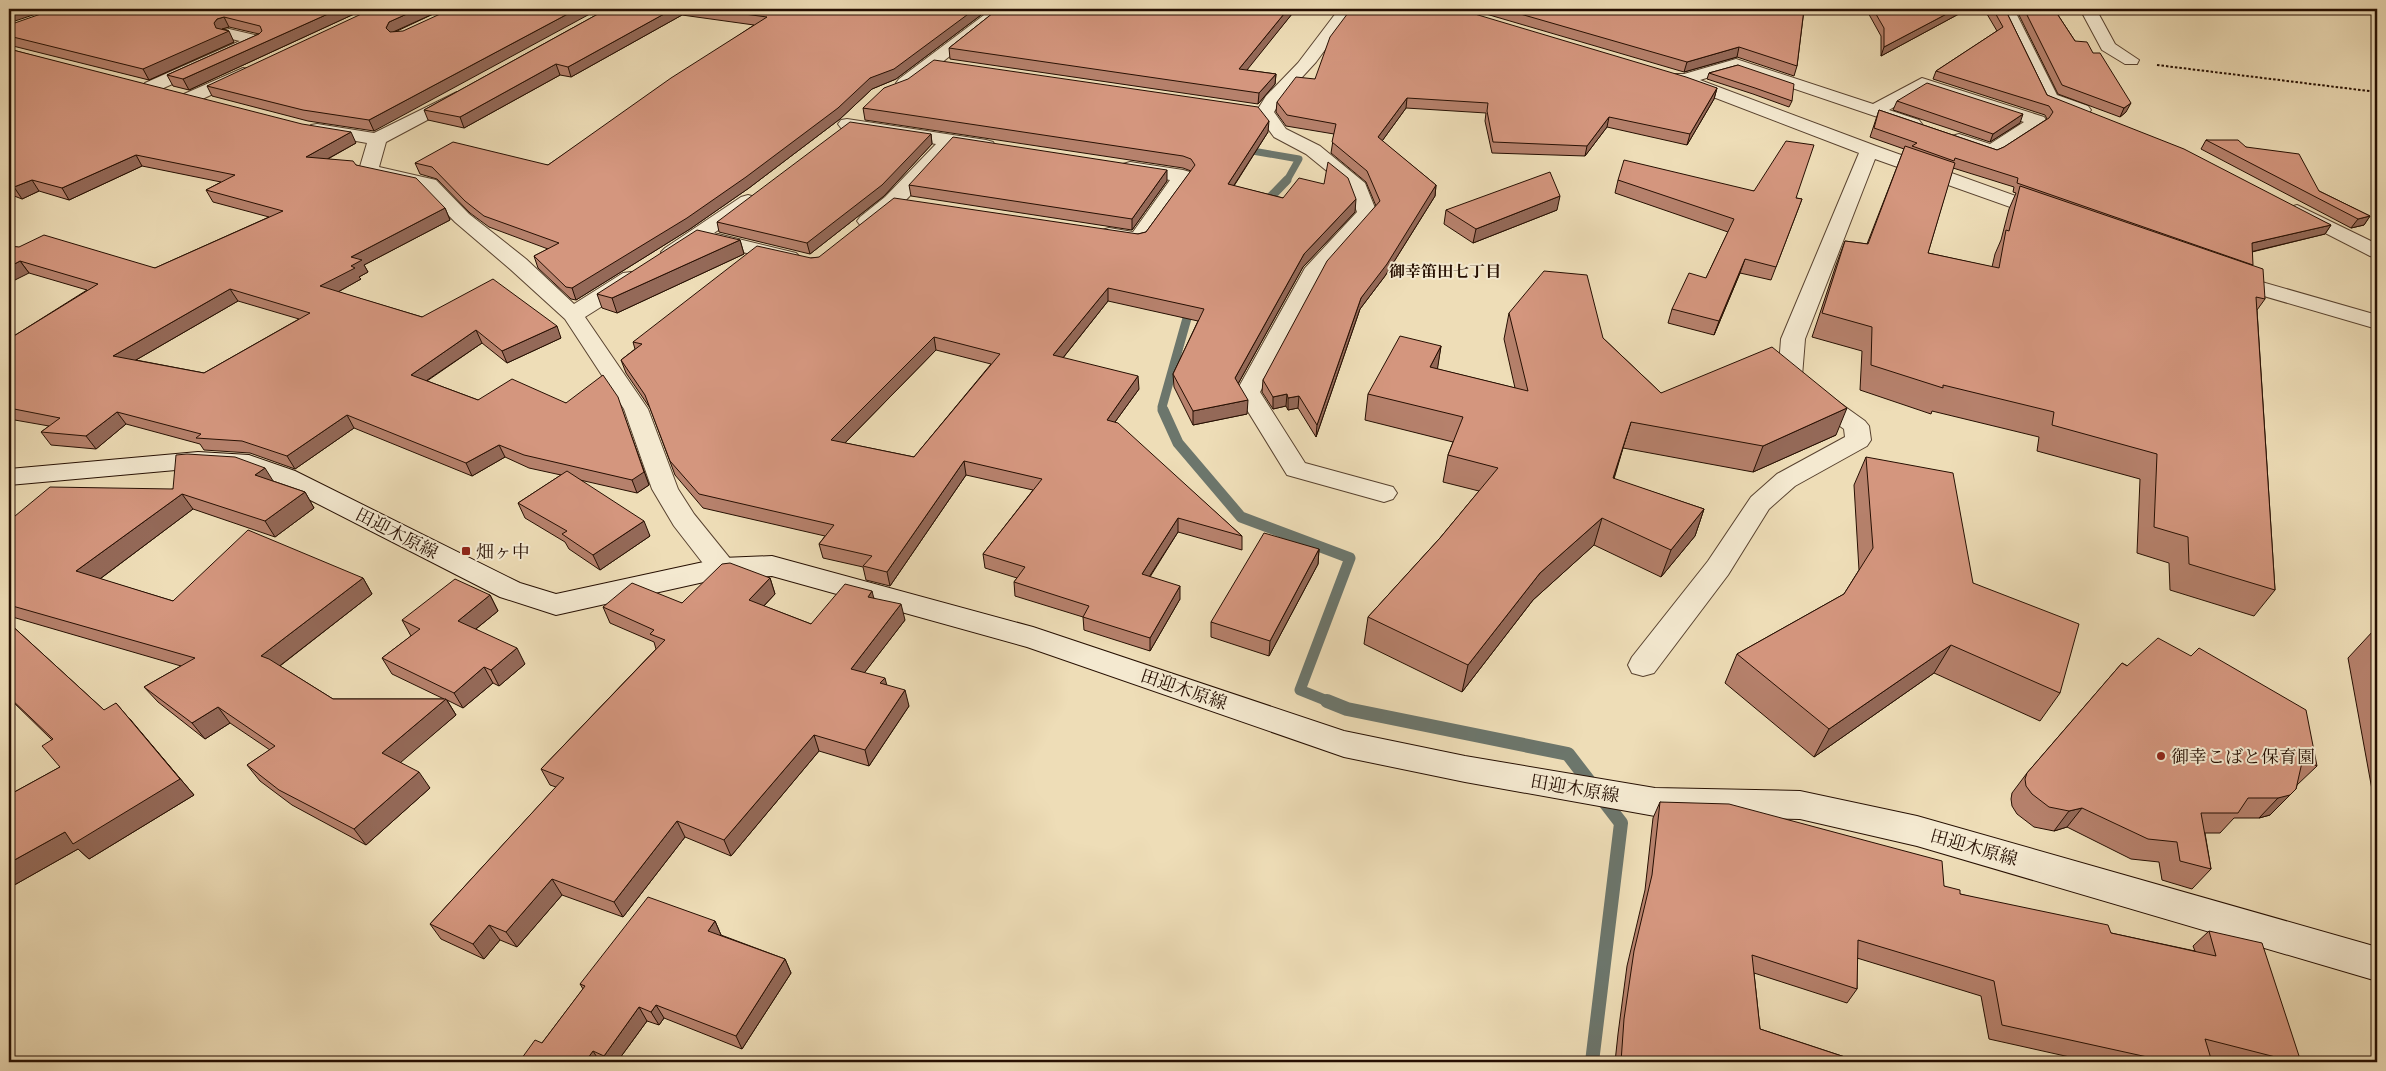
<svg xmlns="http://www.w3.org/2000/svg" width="2386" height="1071" font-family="'EB Garamond','Noto Serif JP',serif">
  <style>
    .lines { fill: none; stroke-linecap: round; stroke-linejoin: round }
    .stream-far3 { stroke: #6c766c; stroke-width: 7 }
    .stream-far2 { stroke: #6c766c; stroke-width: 9 }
    .stream-far1 { stroke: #6c766c; stroke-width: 11 }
    .stream { stroke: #6c766c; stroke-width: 14 }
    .minor-casing { stroke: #58422f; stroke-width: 2 }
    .secondary-casing { stroke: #260f02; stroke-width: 2 }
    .path { stroke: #260f02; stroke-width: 2; stroke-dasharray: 2.5 2; stroke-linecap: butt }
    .minor { fill: #f4e9d0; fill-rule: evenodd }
    .secondary { fill: #f4e9d0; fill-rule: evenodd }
    .wall { fill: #b6816c; stroke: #260f02; fill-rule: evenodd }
    .shaded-wall { fill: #946958; stroke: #260f02 }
    .building { fill: #d4967e; stroke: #260f02; fill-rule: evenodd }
    .poi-dot { fill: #8f2418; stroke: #f4e9d0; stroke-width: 2 }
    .labels { text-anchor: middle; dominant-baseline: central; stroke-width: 4; stroke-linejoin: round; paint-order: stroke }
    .far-neighbourhood-label { font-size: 16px; font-weight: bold; fill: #260f02; stroke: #f4e9d0 }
    .street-label { font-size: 18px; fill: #260f02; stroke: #f4e9d0 }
    .poi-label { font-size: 18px; fill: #260f02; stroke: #f4e9d0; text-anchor: start }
  </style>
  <rect width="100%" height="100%" fill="#eeddb7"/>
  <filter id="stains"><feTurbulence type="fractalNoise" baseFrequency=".004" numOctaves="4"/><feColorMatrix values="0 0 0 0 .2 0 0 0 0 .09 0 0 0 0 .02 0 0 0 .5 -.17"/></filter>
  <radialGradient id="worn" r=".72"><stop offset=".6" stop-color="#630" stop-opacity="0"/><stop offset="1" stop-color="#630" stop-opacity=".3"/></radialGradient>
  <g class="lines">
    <path class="stream-far3" d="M1241,149L1299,159L1286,182"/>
    <path class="stream-far2" d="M1262,206L1287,180
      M1164,411L1162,407L1191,304"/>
    <path class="stream-far1" d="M1163,410L1178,443L1241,517L1350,558L1300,690L1330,702"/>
    <path class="stream" d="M1327,701L1347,709L1568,754L1621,823L1592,1062"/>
    <defs>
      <path id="minor" d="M992,9H1009L911,87H899L896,83L899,79Z
        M1339,9H1355L1316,62L1282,99L1274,112L1286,129L1320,146L1365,183L1377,213L1325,271L1260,392L1305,463L1393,487L1397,493L1393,499L1384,502L1287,475L1236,392L1305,268L1357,212L1349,189L1306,154L1274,137L1256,112L1266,96L1298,63Z
        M1998,9H2014L2057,95L2088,106L2091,110L2088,114H2076L2044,102Z
        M2080,9H2096L2115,44L2139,60L2137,64H2125L2102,50Z
        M229,29L263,37L265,40L263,43L157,91H145L142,87L145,83L240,41L223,37L221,34L223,31Z
        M1736,59L1873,104L1922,78L2044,117L2047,121L2044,125L1999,155L1992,157L1952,144L1950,140L1952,136L1959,134L1990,144L2024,122L1924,89L1889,110L1919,120L1922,124L1919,128L1913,129L1736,69L1700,80L1876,146L2055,210L2058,214L2055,218L2048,220L2041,218L1875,159L1805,339L1802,376L1865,421L1869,426L1871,440L1867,446L1795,486L1769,509L1728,575L1654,673L1643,676L1632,673L1628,665L1632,657L1708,561L1751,497L1777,474L1845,437L1844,429L1782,384L1778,379L1781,339L1859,153L1674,82L1671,78L1674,74H1684Z
        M243,68L249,69L251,73L249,77L196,102H184L181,98L184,94Z
        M457,92L463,93L466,97L463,101L386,142L379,167L436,180L469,214L526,259L574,304L623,273L631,272L639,273L642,278L639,283L585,317L648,409L678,489L694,514L732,561L736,568L732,575L722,578L712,575L674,526L652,489L624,409L565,319L510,269L455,222L422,188L362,174L359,170L367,143L317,134L311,133L308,129L311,125L317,124L374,133Z
        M847,119L986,140L993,142L995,146L993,150L986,152L954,147C931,171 904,208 875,225C870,228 865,227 860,225L857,221L860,217L885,197L936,144L841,128L838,124L841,120Z
        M1130,162L1183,170L1190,172L1193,176L1145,243L1138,245L1102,238L1099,234L1102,230L1109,228L1133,232L1170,180L1123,172L1120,168L1123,164Z
        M748,195L755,197L758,201L755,205L714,233L796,253L800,257L796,261L789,263L700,242C689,250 679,260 665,256L661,252L665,248L741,197Z
        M2297,205L2377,244V258L2370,256L2290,215L2287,211L2290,207Z
        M2227,272L2377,315V329L2219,283L2216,278L2219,273Z"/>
      <path id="secondary" d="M198,452L249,455L295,471L520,583L556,594L722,558L772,556L1033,627L1344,731L1465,756L1655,788L1800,791L1917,816L2377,947V981L1917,846L1800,819L1655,816L1465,782L1344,757L1027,647L772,576L722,578L556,615L500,597L277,483L246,471L198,468L9,485V469Z"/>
    </defs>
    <use href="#minor" class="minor-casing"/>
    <use href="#secondary" class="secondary-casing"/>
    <path class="path" d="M2157,65L2377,92"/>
    <use href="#minor" class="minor"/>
    <use href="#secondary" class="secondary"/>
  </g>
  <path class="wall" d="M365,9L189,90L173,86L167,75L259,34L229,27L222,29L234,42L149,80L9,45V25Z
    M444,9L395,32L374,131L308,121L212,96L207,86Z
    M607,9H989L896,79L872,89L840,119L749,188L690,229L576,300L571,299L538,268L534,256L548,249L489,227L470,213L437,179L420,174L415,163L548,165L754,25L682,15L571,77L560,75L464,128L428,120L424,110Z
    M998,9H1296L1246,70L1276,74L1275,84L1258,104L950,59L949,48Z
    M1469,9H1814V11L1804,10L1797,66L1794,76L1737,57L1684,72Z
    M1866,9H1968L1881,56V36Z
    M1984,9H2005L2047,95L2331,225L2325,234L2252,252V266L2265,299L2257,310L2275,590L2254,616L2170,590L2169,563L2137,553L2140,479L2037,451L2039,437L1932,411L1931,414L1860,390L1862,351L1812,337L1836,265L1845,241L1867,244L1904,149L1870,137L1879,110L1997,150L2004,147L2047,119L2045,115L1933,79L1936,71L1997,31ZM1953,168L2014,187L2013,192L2016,193L2009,209L2001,240L1995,254L1992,267L1928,253Z
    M2016,9H2054L2075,41L2126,112L2120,117L2058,94Z
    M9,49L356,143L328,159L356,165L445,208L450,220L364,265L368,272L359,277L361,279L338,292L422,317L561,338L507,363L482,343L427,381L478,400L566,403L622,410L649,485L637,493L580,480L650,536L600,570L569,549L565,542L525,518L518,503L561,475L529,468L505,457L472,476L354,428L295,469L250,453L204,450L200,444L126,424L96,449L51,445L41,432L49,426L9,419V339L87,290L29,273L9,246L155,268L269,217L213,202L206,190L221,182L142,166L69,200L39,191L22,199L9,194ZM238,301L299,319L204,373L136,360Z
    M1738,65L1792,101L1789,107L1753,94L1707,79L1709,73Z
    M1315,79L1717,88L1714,99L1687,145L1607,127L1585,156L1492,153L1485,121L1486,113L1406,108L1382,141L1436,185L1435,196L1385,276L1360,309L1316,437L1298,408L1288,410L1286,406L1273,409L1262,392L1263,380L1376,206L1366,182L1331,153L1334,134L1286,126L1276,112L1277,102Z
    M1897,101L2020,123L1990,142L1893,110Z
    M863,108L1268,132L1234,186L1283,198L1355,212L1303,267L1238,384L1247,414L1193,425L1174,387L1173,374L1198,321L1108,301L1063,358L1139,389L1115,422L1242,536V550L1178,532L1150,577L1180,599L1150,651L1084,630L1083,617L1015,596L1014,582L1017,578L985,568L983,554L1033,490L966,475L890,586L866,580L863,567L823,558L819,544L825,536L703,508L675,475L650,408L626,373L621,360L635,349L633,342L811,258L1138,234L1146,232L1191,171L1183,168L865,120ZM936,350L991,364L914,457L845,443Z
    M931,134L932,144L884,196L810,254L719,232L717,222Z
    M2206,140L2246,147L2319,191L2370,216L2364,225L2351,228L2201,149Z
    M1618,180L1754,191L1802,199L1771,280L1740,273L1714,335L1668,323L1672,309L1706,278L1728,232L1615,193Z
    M1167,181L1132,230L911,196L909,185Z
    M1446,210H1557L1473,243L1444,224Z
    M740,240L744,254L617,313L602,308L597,294Z
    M1509,313L1603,338L1661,393L1836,435L1753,472L1623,448L1614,479L1704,509L1695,536L1661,577L1594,545L1533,600L1462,692L1364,644L1368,617L1440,538L1479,491L1443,482L1448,455L1453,442L1365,420L1368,394L1441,346L1437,369L1515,388L1504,339Z
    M1866,457L1973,583L2060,693L2040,721L1934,673L1814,757L1725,683L1737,654L1844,594L1859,570L1854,485Z
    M273,481L305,492L314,508L275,537L193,509L100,579L173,601L363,578L372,594L280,666L333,699H444L392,674L382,658L411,636L402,620L490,595L498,611L476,629L525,664L499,686L493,683L463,708L447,700L456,715L400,762L430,788L366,845L292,805L260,781L247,765L270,750L230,723L205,739L158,702L144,687L181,666L9,616V521L173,489Z
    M1319,549L1318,564L1269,656L1211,637V622Z
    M770,578L775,594L764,606L811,624L874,598L905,620L864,673L887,685L909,706L869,766L819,751L731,856L685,837L623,917L562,895L517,947L500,940L484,959L441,939L430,924L556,787L550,785L541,769L656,649L654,642L610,623L603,607L682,603Z
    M9,623L104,710L130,719L194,795L89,859L78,849L9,888V795L60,767L52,740L9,698Z
    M2374,630L2377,631V817L2348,658Z
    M2122,663L2317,766L2297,785L2296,789L2270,815L2259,818H2234L2220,833H2205L2211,869L2192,889L2162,880L2159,862L2131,859L2067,827L2054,831L2034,827L2017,814L2012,806L2011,799L2012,793L2027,773Z
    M1660,802L1944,886L1960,894L2111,933L2195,951L2193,946L2209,931L2301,1062H2222L2211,1059L2212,1062H2092L1989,1039L1981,996L1857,958V989L1847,1003L1754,973L1760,1029L1860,1062H1615L1618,1034L1627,966L1645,890L1653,818Z
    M715,921L721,935L785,959L791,973L742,1049L664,1018L659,1025L647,1021L617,1062H519L542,1043L583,989L580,984Z"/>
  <path class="shaded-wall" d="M15,9H51L9,23V11Z
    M339,9H365L189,90L183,79Z
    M418,9H444L393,32L390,38L386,28L389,22Z
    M577,9H599L374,131L369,120Z
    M673,9H680L682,15L571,77L568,67Z
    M975,9H989L896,79L872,89L840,119L749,188L690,229L576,300L572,288L870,78Z
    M1288,9H1296L1239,80V69Z
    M1956,9H1968L1881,56L1884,47Z
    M224,17L229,27L222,29L229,31L234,42L149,80L143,69L214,23L217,19Z
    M1739,47L1737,57L1684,72L1687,62Z
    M556,64L560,75L464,128L460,117Z
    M1276,74L1275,84L1258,104L1259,93Z
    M1717,88L1714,99L1687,145L1690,134Z
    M1407,98L1406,108L1377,148L1378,137Z
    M2131,103L2126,112L2120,117L2124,108Z
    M2023,114L2020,123L1990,142L1993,134Z
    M1609,117L1607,127L1585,156L1587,146Z
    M1269,121L1268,132L1227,196L1228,184Z
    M351,132L356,143L311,168L306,157Z
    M931,134L932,144L884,196L810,254L807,243Z
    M136,155L142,166L69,200L62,188Z
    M1167,170V181L1132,230V219Z
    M32,180L39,191L22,199L14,187Z
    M1436,185L1435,196L1385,276L1360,309L1316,437L1317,425L1361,298Z
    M1560,196L1557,210L1473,243L1476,229Z
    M1356,199L1355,212L1303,267L1234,391L1235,378L1304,254Z
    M445,208L450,220L364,265L368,272L359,277L361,279L327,298L320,286L351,266V257Z
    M2370,216L2364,225L2351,228L2358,219Z
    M2331,225L2325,234L2246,253L2252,243Z
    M740,240L744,254L617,313L612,298Z
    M1745,259L1740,273L1714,335L1719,321Z
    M20,261L29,273L9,283V267Z
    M1108,288V301L1054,369L1053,355Z
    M230,289L238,301L122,368L113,356Z
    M557,326L561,338L507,363L502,351Z
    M476,330L482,343L417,387L411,375Z
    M934,337L936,350L835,453L831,440Z
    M1441,346L1437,372L1430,367Z
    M1138,376L1139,389L1107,433V420Z
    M1287,394L1286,406L1273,409V397Z
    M1299,396L1298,408L1288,410V398Z
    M1248,400L1247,414L1193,425V411Z
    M1847,408L1836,435L1753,472L1763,446Z
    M622,410L649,485L637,493L632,480Z
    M117,412L126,424L96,449L86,436Z
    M347,415L354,428L295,469L287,456Z
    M1631,422L1623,448L1605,505L1613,478Z
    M499,445L505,457L472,476L466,463Z
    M964,461L966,475L890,586L887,572Z
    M265,468L275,484L255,475Z
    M305,492L314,508L275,537L265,521Z
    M182,494L193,509L89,587L76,571Z
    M1704,509L1695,536L1661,577L1671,550Z
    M1178,518V532L1142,588V574Z
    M1602,518L1594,545L1533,600L1462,692L1468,665L1540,573Z
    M644,521L650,536L600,570L593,555Z
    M1319,549L1318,564L1269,656L1270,641Z
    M363,578L372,594L273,671L261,656Z
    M770,578L775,594L754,616L749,600Z
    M1180,586V599L1150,651V638Z
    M872,591L876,607L868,597Z
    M490,595L498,611L467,636L458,621Z
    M901,604L905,620L855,685L851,669Z
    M1951,645L1934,673L1814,757L1829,729Z
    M517,648L525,664L499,686L491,670Z
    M484,667L493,683L463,708L454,693Z
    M885,678L889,694L880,683Z
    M905,690L909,706L869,766L865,750Z
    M446,699L456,715L393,769L382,753Z
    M116,703L194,795L89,859L78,849L9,888V863L65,832Z
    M218,707L230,723L205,739L192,723Z
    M814,735L819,751L731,856L724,840Z
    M419,772L430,788L366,845L354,829Z
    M2296,789L2270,815L2259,818L2278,798Z
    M2082,808L2067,827L2054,831L2069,811Z
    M677,821L685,837L623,917L614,902Z
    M552,879L562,895L517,947L506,932Z
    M715,921L721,935L715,944L708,931Z
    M489,925L500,940L484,959L473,944Z
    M785,959L791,973L742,1049L736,1036Z
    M656,1005L664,1018L659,1025L651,1012Z
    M639,1007L647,1021L617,1062H608L604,1056Z
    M593,1051L600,1062H585Z"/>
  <path class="building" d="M55,9H339L183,79L167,75L259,34L262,31L260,26L224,17L217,19L214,23L216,28L229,31L143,69L9,36V25Z
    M372,9H418L389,22L386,28L390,32L403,31L451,9H577L369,120L303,110L207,86Z
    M607,9H673L568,67L556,64L460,117L424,110Z
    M706,9H975L894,69L870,78L838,108L746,177L687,218L572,288L566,287L534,256L559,243L484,216L465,201L432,167L415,163L453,142L548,165L671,78L767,17Z
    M998,9H1288L1239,69L1276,74L1259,93L949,48Z
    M1351,9H1458L1686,77L1717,88L1690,134L1609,117L1587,146L1493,142L1487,111L1488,103L1407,98L1378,137L1436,185L1387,264L1361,298L1317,425L1299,396L1288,398L1287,394L1273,397L1263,380L1327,261L1380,201L1367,171L1332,142L1336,124L1287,115L1277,102L1296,77L1315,79L1330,37Z
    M1503,9H1804L1797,66L1739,47L1687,62Z
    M1873,9H1956L1884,47V28Z
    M1993,9H2005L2047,95L2184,149L2331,225L2252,243L2253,265L2017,183L2018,178L1955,158L1954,161L1912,146L1917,143L1874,128L1879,110L1997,150L2004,147L2049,118L2053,112L2049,106L1936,71L2003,27Z
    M2024,9H2054L2075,41L2087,42L2093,53H2100L2131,103L2124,108L2062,85Z
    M9,49L302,124L351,132L306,157L353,161L356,165L416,178L445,208L351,257L362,260L351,266L355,268L320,286L422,317L493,279L557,326L502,351L476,330L411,375L478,400L512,379L566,403L603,375L618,397L644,472L632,480L524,455L499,445L466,463L347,415L287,456L242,441L196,438L201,434L117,412L86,436L41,432L60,418L9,408V339L98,284L20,261L9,267V246L19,247L44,235L155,268L283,211L206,190L235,175L136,155L62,188L32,180L14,187L9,186ZM230,289L310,313L204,373L113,356Z
    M934,60L1258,107L1269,121L1228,184L1283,198L1299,178L1324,184L1328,162L1348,178L1356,199L1304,254L1235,378L1248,400L1193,411L1173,374L1204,309L1108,288L1053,355L1138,376L1107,420L1118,423L1242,536L1178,518L1142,574L1180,586L1150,638L1083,617L1089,606L1014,582L1025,567L983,554L1042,479L964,461L887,572L863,566L872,556L819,544L834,525L699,494L670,461L645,395L621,360L642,344L633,342L757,246L811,258L819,257L894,198L1138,234L1146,232L1195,165L1191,159L1183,156L863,108L884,88L908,79ZM934,337L1000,354L914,457L831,440Z
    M1738,65L1794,84L1792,101L1755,88L1709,73Z
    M1927,83L2023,114L1993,134L1897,101Z
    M850,122L931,134L882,185L807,243L717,222Z
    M953,137L1167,170L1132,219L909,185Z
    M2206,140H2238L2246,147L2299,154L2319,191L2370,216L2358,219Z
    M1786,141L1814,145L1796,198L1802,199L1776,267L1745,259L1719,321L1672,309L1689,273L1706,278L1734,219L1618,180L1624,160L1754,191Z
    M1905,146L1955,163L1928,253L1999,268L2006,230L2009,231L2020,186L2263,269L2265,299L2256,297L2275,590L2189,564L2188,537L2154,527L2157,454L2052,425L2054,412L1943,385V388L1871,365L1872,327L1822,313L1845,241L1868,244Z
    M1550,172L1560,196L1476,229L1446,210Z
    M697,230L740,240L612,298L597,294Z
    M1544,271L1587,275L1603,338L1661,393L1772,347L1847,408L1763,446L1631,422L1613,478L1704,509L1671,550L1602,518L1540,573L1468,665L1368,617L1440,538L1498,468L1448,455L1463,417L1368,394L1400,336L1441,346L1430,367L1528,391L1509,313Z
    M187,454L235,457L265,468L255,475L305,492L265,521L182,494L76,571L173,601L248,530L363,578L261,656L269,659L333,699H446L382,753L419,772L354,829L279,790L247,765L275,746L218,707L192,723L144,687L195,658L9,605V521L50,487L173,489L176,455Z
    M1866,457L1953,473L1973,583L2079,624L2060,693L1951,645L1829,729L1737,654L1844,594L1873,548Z
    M567,471L644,521L593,555L562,534L567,531L518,503Z
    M1264,533L1319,549L1270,641L1211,622Z
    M730,563L770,578L749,600L811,624L845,584L872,591L868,597L901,604L851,669L885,678L880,683L905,690L865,750L814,735L724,840L677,821L614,902L552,879L506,932L489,925L473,944L430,924L564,778L541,769L665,640L650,634L654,630L603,607L632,583L682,603L722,564Z
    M455,579L490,595L458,621L517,648L491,670L484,667L454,693L382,658L420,629L402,620Z
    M9,623L104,710L116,703L180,779L73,844L65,832L9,863V795L60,767L42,746L53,739L9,697Z
    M2374,630L2377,631V647Z
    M2158,638L2191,656L2199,648L2306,710L2317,766L2303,758L2296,789L2290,795L2278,798H2248L2238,813H2201L2211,869L2180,861L2177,842L2148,839L2082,808L2069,811L2049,807L2032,794L2026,786L2025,779L2027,773L2122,663L2127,666Z
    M1660,802L1729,804L1942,861L1944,886L1960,890V894L2108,925L2111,933L2216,956L2209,931L2262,943L2301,1062H2295L2205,1039L2212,1062H2170L2002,1025L1994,981L1858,940L1857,989L1752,955L1760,1029L1860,1062H1621L1624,1019L1634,951L1652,875Z
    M648,897L715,921L708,931L785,959L736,1036L656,1005L651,1012L639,1007L604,1056L593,1051L585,1062H519L535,1040L542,1043L585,986L580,984Z"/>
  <g class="poi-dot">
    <rect x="461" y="546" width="10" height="10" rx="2.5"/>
    <circle cx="2161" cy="756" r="5"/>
  </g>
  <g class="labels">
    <g class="far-neighbourhood-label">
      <text x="1445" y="271">御幸笛田七丁目</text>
    </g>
    <g class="street-label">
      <text transform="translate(397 533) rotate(27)">田迎木原線</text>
      <text transform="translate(1184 689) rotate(19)">田迎木原線</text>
      <text transform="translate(1575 788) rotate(10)">田迎木原線</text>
      <text transform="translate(1974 847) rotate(16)">田迎木原線</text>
    </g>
    <g class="poi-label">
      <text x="476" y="551">畑ヶ中</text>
      <text x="2171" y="756">御幸こばと保育園</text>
    </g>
  </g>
  <rect width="2386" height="1071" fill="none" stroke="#eeddb7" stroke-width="30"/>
  <rect x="10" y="10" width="2366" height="1051" fill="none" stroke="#260f02" stroke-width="2.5"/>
  <rect x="15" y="15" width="2356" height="1041" fill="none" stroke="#260f02"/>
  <rect width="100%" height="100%" filter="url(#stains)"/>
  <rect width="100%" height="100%" fill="url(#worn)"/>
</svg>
